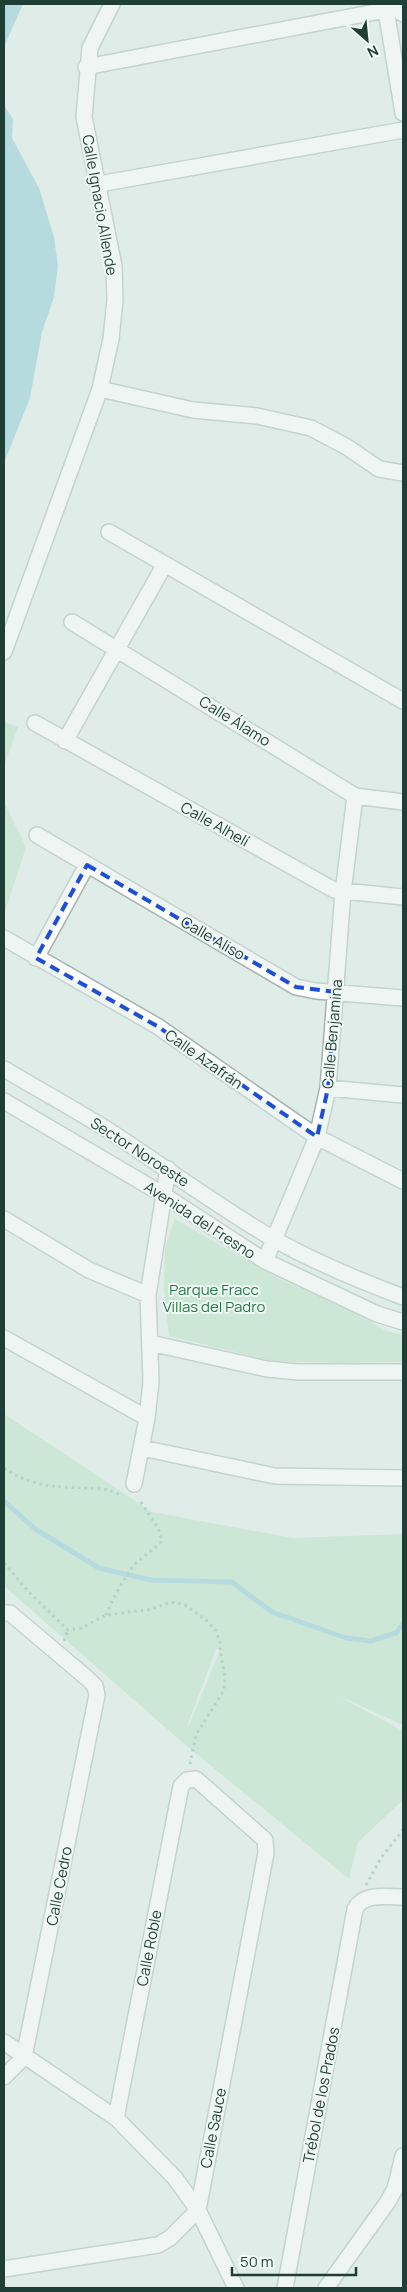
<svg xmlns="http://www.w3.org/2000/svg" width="407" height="2292" font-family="Manrope,sans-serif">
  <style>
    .green { fill: #b6dfc3; fill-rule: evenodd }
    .water { fill: #83c6d6 }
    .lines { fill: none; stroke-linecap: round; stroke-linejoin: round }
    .stream { stroke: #83c6d6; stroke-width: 5 }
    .minor-casing { stroke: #a2b4ae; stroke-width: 18 }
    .tertiary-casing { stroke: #a2b4ae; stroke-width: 18 }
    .path { stroke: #7db2a3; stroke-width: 3; stroke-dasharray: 2.5 4; stroke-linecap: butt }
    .minor { stroke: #fff; stroke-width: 15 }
    .tertiary { stroke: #fff; stroke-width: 15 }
    .marked { fill: none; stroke: #1d4ed8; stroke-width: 4; stroke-dasharray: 10 6; stroke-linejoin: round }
    .labels { text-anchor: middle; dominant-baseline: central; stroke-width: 4; stroke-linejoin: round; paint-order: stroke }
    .street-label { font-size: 15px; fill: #1f3e36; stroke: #f0f8f5 }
    .park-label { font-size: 15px; fill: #267848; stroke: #f0f8f5 }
  </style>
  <rect width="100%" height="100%" fill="#e0ece7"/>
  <path class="green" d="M4,722L18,727L4,766Z
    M4,802L26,847L4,915Z
    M175,1219L275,1277L341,1306L387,1331L403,1335V1362L337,1363L272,1361L169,1336L164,1289L165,1247Z
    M4,1414L152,1512L293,1538L403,1534V1725L339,1696L403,1731V1800L358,1842L349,1879L182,1742L4,1586ZM216,1649L220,1650L189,1725L188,1724Z"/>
  <path class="water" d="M4,4H23L4,47Z
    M4,105L13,119L12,138L39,188L54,237L58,266L54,297L42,332L30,398L4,463Z"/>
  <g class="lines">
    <path class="stream" d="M4,1501L35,1529L99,1568L151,1580L232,1582L272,1612L346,1638L371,1641L396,1633L403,1624"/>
    <defs>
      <path id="minor" d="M385,4L403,113
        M389,4L403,14
        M86,67L386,10
        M99,184L403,130
        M100,389L193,410L257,416L311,428L347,447L379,469L403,473
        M109,532L403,701
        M72,622L355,796L403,802
        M35,723L334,890L403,897
        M65,741L165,564
        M37,835L296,987L316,991L403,998
        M4,938L157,1026L317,1137L403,1181
        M36,958L87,865
        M328,1088L403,1095
        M4,1219L89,1270L148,1295
        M265,1261L317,1137L328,1088L343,892L355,796
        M4,1338L147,1418
        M150,1343L267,1369L298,1372H403
        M142,1448L275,1476L403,1478
        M134,1484L147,1418L151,1382L148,1295L168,1169
        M4,1613H10L88,1679L95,1686L97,1695L24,2057L4,2077
        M4,2042L116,2118L175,2178L198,2210L236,2288
        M4,2269L158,2245L170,2238L198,2210L266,1853L265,1840L196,1779L187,1780L181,1786L116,2118
        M285,2288L355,1909C364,1892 387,1897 403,1897
        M326,2288L387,2203L395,2189L403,2156"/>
      <path id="tertiary" d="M4,652L100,389L111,339L115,300L114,266L84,117L90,48L112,4
        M4,1069C38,1089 74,1109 108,1130C163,1166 216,1205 272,1238C314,1262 358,1280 403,1297
        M4,1101L162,1194L265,1261L377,1314L403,1322"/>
    </defs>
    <use href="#minor" class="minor-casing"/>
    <use href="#tertiary" class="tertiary-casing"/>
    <path class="path" d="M4,1468C35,1490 64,1486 100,1489C108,1489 115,1493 123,1495
      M4,1563L30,1593L68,1630L81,1628L106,1615L147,1610L171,1602L185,1605L207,1621L216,1631L221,1645L220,1650L225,1676L224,1690L196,1735L190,1764
      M106,1615C111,1602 126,1574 135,1564C144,1555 154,1550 162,1541L158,1528L139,1499
      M64,1641L68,1630
      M366,1885L381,1858L403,1830"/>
    <use href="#minor" class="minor"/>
    <use href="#tertiary" class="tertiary"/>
  </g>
  <path d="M0 0H407V2292H0ZM87,865L296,987L336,992L328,1088L317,1137L157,1026L36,958Z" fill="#e0ece7" fill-opacity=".55" fill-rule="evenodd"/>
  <path class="marked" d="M87,865L296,987L336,992L328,1088L317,1137L157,1026L36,958Z"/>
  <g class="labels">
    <g class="street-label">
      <text transform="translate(100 205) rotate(80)">Calle Ignacio Allende</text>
      <text transform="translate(235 721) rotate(32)">Calle Álamo</text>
      <text transform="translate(215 824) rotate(29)">Calle Alhelí</text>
      <text transform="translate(213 938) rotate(30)">Calle Aliso</text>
      <text transform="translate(332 1034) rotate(-85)">Calle Benjamina</text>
      <text transform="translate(204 1059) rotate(35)">Calle Azafrán</text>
      <text transform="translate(140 1152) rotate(33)">Sector Noroeste</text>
      <text transform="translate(200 1220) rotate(33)">Avenida del Fresno</text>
      <text transform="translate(59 1886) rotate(-79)">Calle Cedro</text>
      <text transform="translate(149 1948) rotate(-79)">Calle Roble</text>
      <text transform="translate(321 2095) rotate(-79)">Trébol de los Prados</text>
      <text transform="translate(213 2128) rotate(-79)">Calle Sauce</text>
    </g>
    <g class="park-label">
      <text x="214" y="1289">Parque Fracc<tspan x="214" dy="17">Villas del Padro</tspan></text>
    </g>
  </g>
  <rect width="407" height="2292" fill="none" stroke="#1f3e36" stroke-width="10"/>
  <g transform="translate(367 40) rotate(153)" stroke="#f0f8f5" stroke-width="4" paint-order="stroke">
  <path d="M0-4L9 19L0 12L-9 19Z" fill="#1f3e36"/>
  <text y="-8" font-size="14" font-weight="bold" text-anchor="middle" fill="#1f3e36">N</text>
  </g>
  <path d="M232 2267v8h124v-8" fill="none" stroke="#1f3e36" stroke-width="2.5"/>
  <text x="240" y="2267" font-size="15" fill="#1f3e36" stroke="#f0f8f5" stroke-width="4" paint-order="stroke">50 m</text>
</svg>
